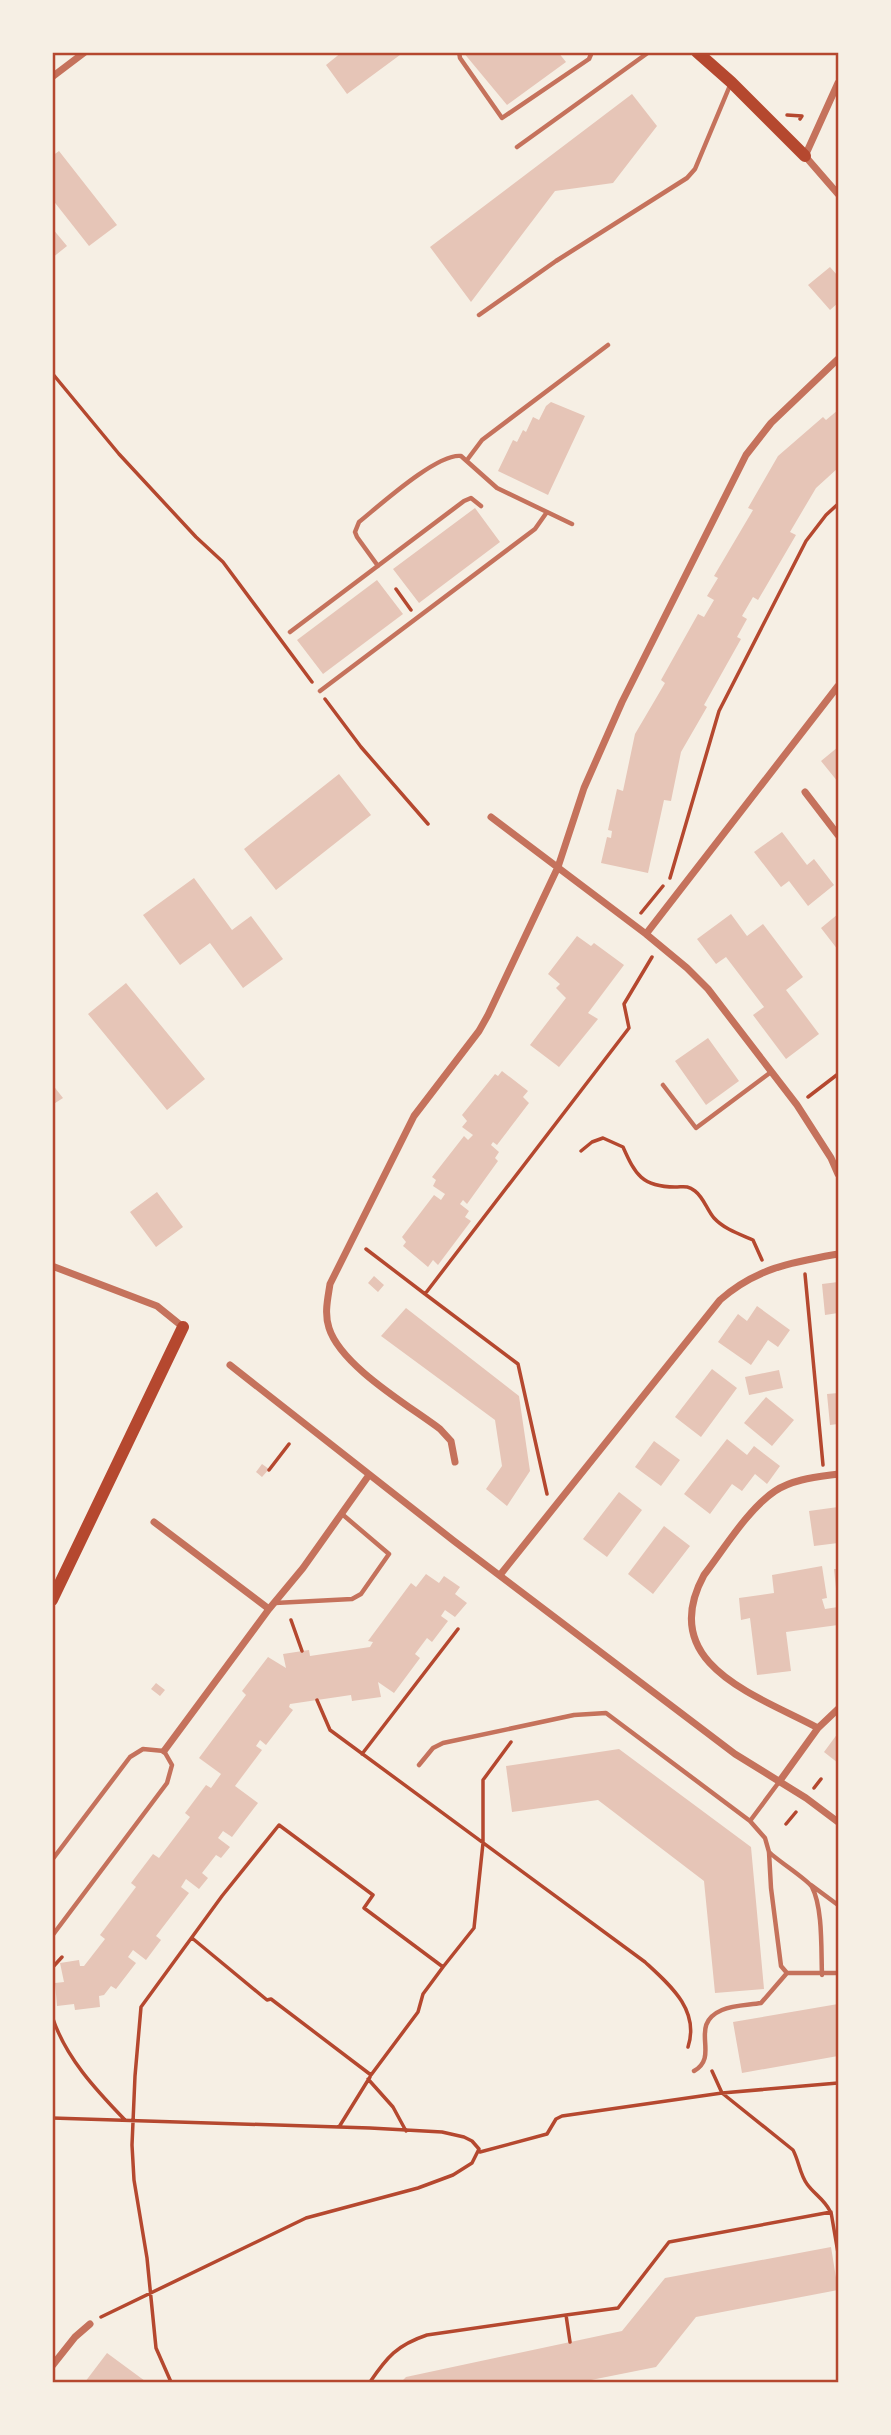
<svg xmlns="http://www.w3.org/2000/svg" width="891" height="2435" font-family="Helvetica,sans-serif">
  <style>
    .building { fill: #e6c5b7 }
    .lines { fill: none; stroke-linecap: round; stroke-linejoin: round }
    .path { stroke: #b5482f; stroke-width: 3.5 }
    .service { stroke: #c5725c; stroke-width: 4.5 }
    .minor { stroke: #c5725c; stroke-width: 7 }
    .secondary { stroke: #b5482f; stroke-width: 12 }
    .neatline { fill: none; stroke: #b5482f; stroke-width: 2.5 }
  </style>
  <rect width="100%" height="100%" fill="#f6efe4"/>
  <path class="building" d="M342,52H404L347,94L326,65Z
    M463,52H558L566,62L507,105Z
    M632,94L657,126L613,183L555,191L471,302L430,247Z
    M59,151L117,225L89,246L52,199V156Z
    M52,228L67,246L52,258Z
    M830,267L838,276V303L830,310L808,285Z
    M551,402L585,416L548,495L498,471L513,440L517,442L523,430L526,432L533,417L539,420L546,406Z
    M838,410V468L816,488L790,532L796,535L758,600L753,597L742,616L747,619L737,637L741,639L704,705L707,707L681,752L671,801L664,800L648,873L601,863L607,837L611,838L612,831L608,830L617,789L623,791L635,734L665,683L661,680L698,614L704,617L714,600L707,596L718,578L714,576L753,510L748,508L778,456L823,417L826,420Z
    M475,508L500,542L419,603L393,569Z
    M377,580L403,614L323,674L297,640Z
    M838,747V782L821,761Z
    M339,774L371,815L276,890L244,849Z
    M782,832L807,865L814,859L834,885L808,906L789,881L781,887L754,852Z
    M194,878L232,930L251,916L283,959L243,988L210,943L180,965L143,915Z
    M731,914L747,936L763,924L803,977L786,990L819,1034L786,1059L753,1015L764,1007L726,957L716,964L697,939Z
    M838,914V950L821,928Z
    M577,936L591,946L594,943L624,965L588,1013L598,1019L559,1067L530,1045L566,998L556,988L560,984L548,974Z
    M126,983L205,1079L167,1110L88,1014Z
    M708,1038L739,1081L706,1105L675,1061Z
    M502,1071L528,1091L523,1097L529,1103L497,1145L493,1142L491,1145L499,1152L495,1158L498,1161L467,1204L463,1200L460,1204L469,1211L465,1217L471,1221L438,1265L433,1260L428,1267L403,1246L406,1242L402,1237L434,1195L441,1200L445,1194L433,1186L436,1180L432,1177L464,1136L468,1140L473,1135L462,1127L467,1121L462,1115L495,1074L498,1076Z
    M52,1084L63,1098L52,1105Z
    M157,1192L183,1227L156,1247L130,1212Z
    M374,1276L384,1285L378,1292L368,1283Z
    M838,1282V1313L825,1315L822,1284Z
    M757,1306L790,1330L778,1347L768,1340L751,1365L718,1342L738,1314L747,1321Z
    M406,1308L519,1396L530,1471L507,1506L486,1489L502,1466L495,1420L381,1336Z
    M712,1369L737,1388L701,1437L675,1417Z
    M779,1370L783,1388L749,1395L745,1377Z
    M838,1393V1424L830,1425L827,1394Z
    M766,1397L794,1420L772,1446L744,1423Z
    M727,1439L747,1455L754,1446L780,1466L767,1484L755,1474L742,1491L732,1484L710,1514L684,1494Z
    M654,1441L680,1460L661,1486L635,1467Z
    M262,1464L269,1469L262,1477L256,1472Z
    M619,1492L642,1510L607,1557L583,1539Z
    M838,1507V1543L814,1546L809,1511Z
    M664,1526L690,1546L653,1594L628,1574Z
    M822,1566L827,1598L822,1599L825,1609L838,1607V1625L786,1632L791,1671L757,1675L750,1618L741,1620L739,1598L774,1593L772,1575Z
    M834,1569H838V1597L837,1598Z
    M426,1574L439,1583L444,1576L460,1587L455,1594L467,1603L455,1617L445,1610L441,1616L448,1621L432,1642L427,1638L415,1654L420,1658L394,1693L378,1682L381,1697L352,1701L351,1695L290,1704L289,1707L293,1710L266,1745L260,1740L256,1746L262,1750L235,1786L258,1803L232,1837L223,1831L218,1838L230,1847L221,1858L216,1855L202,1873L208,1878L199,1889L186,1879L181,1887L189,1893L156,1936L161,1940L146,1960L133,1950L128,1957L136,1963L116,1989L111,1986L104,1995L99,1996L100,2007L75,2010L74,2004L57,2006L55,1983L64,1982L60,1963L79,1960L80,1966H84L105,1939L100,1935L136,1887L131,1883L153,1854L159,1858L190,1817L185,1813L206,1785L211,1788L221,1774L199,1758L246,1695L242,1691L268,1657L286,1668L283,1654L309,1650L310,1656L370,1647L373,1642L368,1641L411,1583L416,1587Z
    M156,1683L165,1690L160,1696L151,1689Z
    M838,1733V1763L824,1752Z
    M619,1749L751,1847L764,1989L715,1993L704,1881L598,1800L512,1812L506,1766Z
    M838,2004V2056L742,2073L733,2022Z
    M831,2247L838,2290L696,2317L656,2367L581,2382H401L406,2377L622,2331L665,2278Z
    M107,2353L145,2381L143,2382H85Z"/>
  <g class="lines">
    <path class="path" d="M787,115L802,116L800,119
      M52,373L119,454L196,537L223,562L312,682
      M396,589L411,610
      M325,699L361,747L428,824
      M670,878L719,711L806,541L826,515L838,504
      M641,913L663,886
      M808,1097L838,1074
      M581,1151L592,1142L603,1138L623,1147C635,1174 642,1187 675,1187C684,1187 687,1185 695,1191C704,1198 707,1210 714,1218C724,1229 739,1234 753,1240L762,1260
      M366,1249L425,1294
      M805,1274L823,1465
      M269,1470L289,1444
      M547,1494L518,1364L425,1294L629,1028L624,1004L652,957
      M291,1620L302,1651
      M317,1700L330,1730L645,1962C670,1985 700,2010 688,2047
      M362,1754L458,1629
      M814,1788L821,1779
      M786,1824L796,1812
      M192,1938L267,2000L271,1999L371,2075L418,2012L423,1994L443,1967
      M52,1968L62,1957
      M52,2016C65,2057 96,2090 125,2120
      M712,2071L722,2093L793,2150C799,2161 800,2175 807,2184C814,2194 824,2199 830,2211
      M368,2079L393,2107L406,2131
      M52,2118L370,2128L442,2132L464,2137L472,2141L479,2149L472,2163L453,2175L418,2188L306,2218L101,2317
      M339,2127L370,2077
      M480,2152L547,2134L556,2119L562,2116L722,2093L838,2083
      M566,2315L618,2308L669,2242L831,2212L838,2253
      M171,2382L156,2348L147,2258L134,2180L132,2145L135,2076L141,2007L222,1896L279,1825L373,1895L364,1908L443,1967L474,1928L483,1843V1780L511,1742
      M370,2382C387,2357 397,2345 427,2335L566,2315L570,2342"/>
    <path class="service" d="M459,52L460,58L502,118L589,59L592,52
      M517,147L649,52
      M479,315L556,261L687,178L695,169L731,83
      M467,460L482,440L608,345
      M378,566L357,537L355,532L359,522C379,506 437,453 461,456L497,488L572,524
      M290,632L464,501L471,498L481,506
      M320,691L535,529L547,512
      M663,1085L696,1128L771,1072
      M275,1603L352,1599L361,1594L389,1554L342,1514
      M419,1765L433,1748L443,1743L574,1715L606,1713L750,1821
      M779,1782L750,1821L765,1838L769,1852L771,1888L781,1966L787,1973H838
      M769,1852C778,1861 808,1880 812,1887C823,1908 821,1950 822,1975
      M52,1860L130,1757L143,1749L164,1751L172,1765L167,1783L52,1936
      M811,1885L838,1905
      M694,2071C721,2056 687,2025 722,2010C733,2005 749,2005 761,2003L787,1973"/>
    <path class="minor" d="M52,77L85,52
      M838,83L805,156L838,194
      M805,792L838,835
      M491,817L646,934L687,968L708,989L797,1105L831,1158L838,1174
      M646,934L838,686
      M52,1266L157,1306L183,1327
      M230,1365L454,1541L735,1754L806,1798L838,1822
      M455,1462L451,1441L440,1429C408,1405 341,1366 329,1328C324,1313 328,1298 330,1284L414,1116L479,1031L488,1015L558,867L584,788L622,702L746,455L771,423L838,359
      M154,1522L269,1609L164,1751
      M500,1575L720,1300C756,1268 793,1262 838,1254
      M269,1609L303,1568L369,1475
      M818,1728C759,1696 655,1665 704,1575C724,1549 748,1509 775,1491C793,1479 817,1477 838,1474
      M779,1782L818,1728L838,1709
      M52,2366L75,2337L90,2324"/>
    <path class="secondary" d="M697,52L731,82L805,156
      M52,1600L183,1327"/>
  </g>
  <rect width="891" height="2435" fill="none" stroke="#f6efe4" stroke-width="108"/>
  <rect x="54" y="54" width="783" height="2327" class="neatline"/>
</svg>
